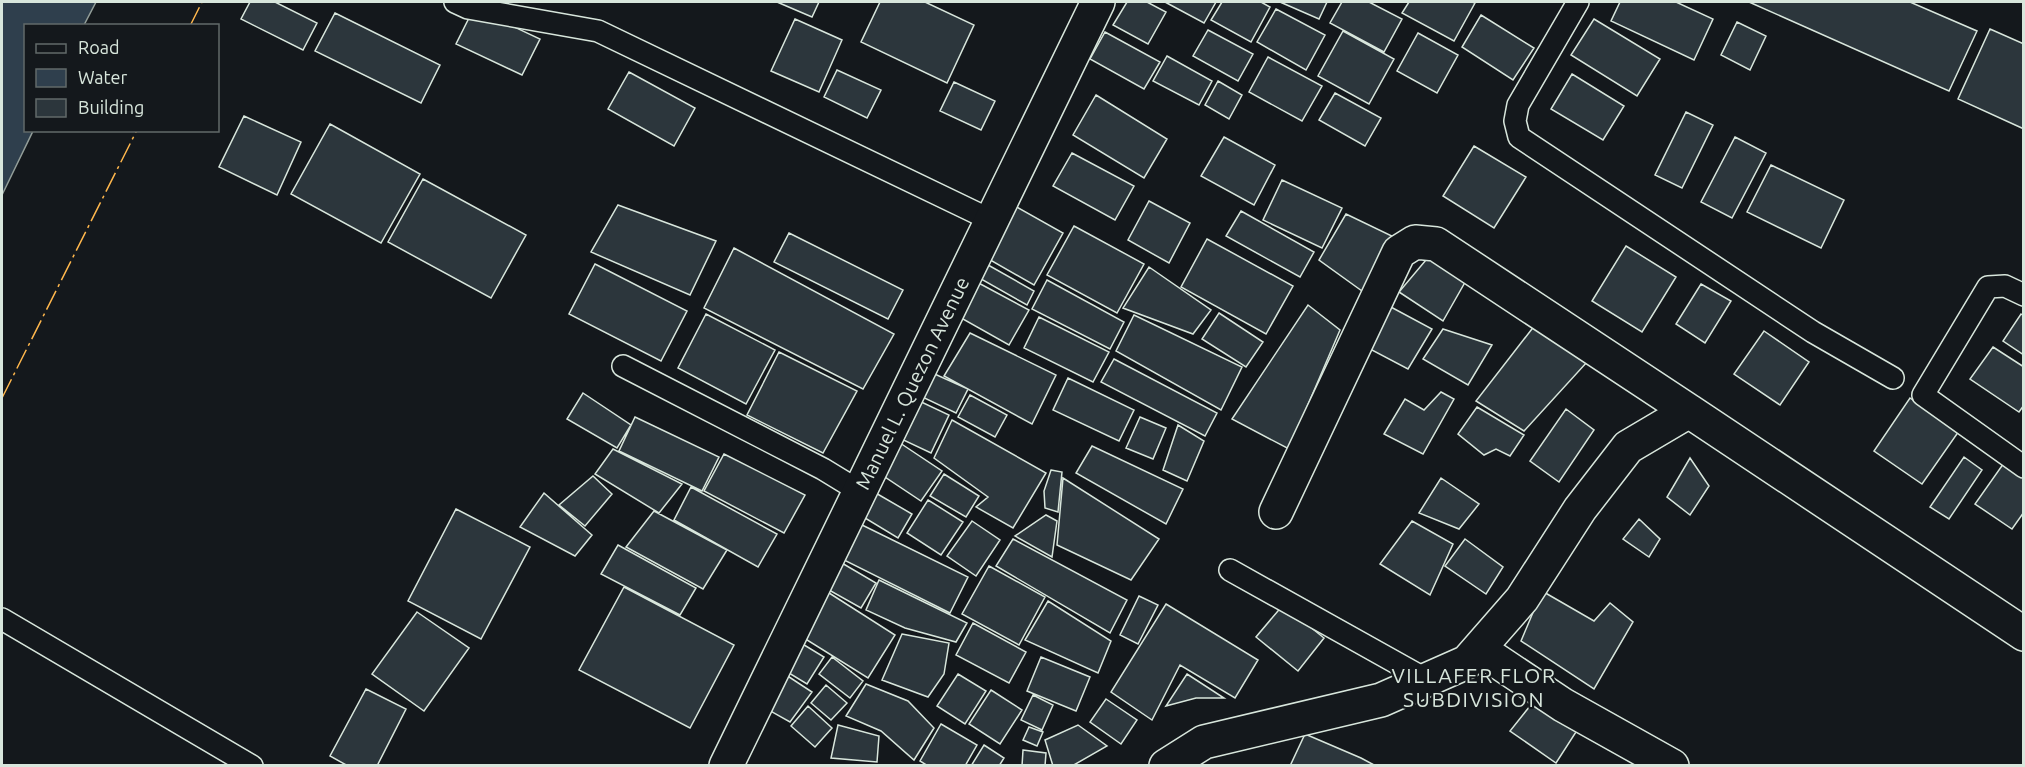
<svg xmlns="http://www.w3.org/2000/svg" width="2025" height="767" font-family="Ubuntu,sans-serif">
  <style>
    .water { fill: #2f3f4d; stroke: #939e99; stroke-width: 1.5 }
    .building { fill: #2c363c; stroke: #d8e6dc; stroke-width: 1.5 }
    .lines { fill: none; stroke-linecap: round; stroke-linejoin: round }
    .service-casing { stroke: #d8e6dc; stroke-width: 24 }
    .minor-casing { stroke: #d8e6dc; stroke-width: 36 }
    .secondary-casing { stroke: #d8e6dc; stroke-width: 36 }
    .service { stroke: #14181c; stroke-width: 21 }
    .minor { stroke: #14181c; stroke-width: 33 }
    .secondary { stroke: #14181c; stroke-width: 33 }
    .power { stroke: #ffb74d; stroke-width: 1.5; stroke-dasharray: 21 4.5 3 4.5; stroke-linecap: butt }
    .labels { text-anchor: middle; dominant-baseline: central; stroke-width: 4.5; stroke-linejoin: round; paint-order: stroke }
    .street-label { font-size: 20px; fill: #d8e6dc; stroke: #14181c }
    .neighbourhood-label { font-size: 21px; letter-spacing: 1.5px; fill: #d8e6dc; stroke: #14181c }
  </style>
  <rect width="100%" height="100%" fill="#14181c"/>
  <path class="water" d="M2,2H96L84,25L26,26V130L33,131L2,195Z"/>
  <path class="building" d="M250,2H275L317,23L303,50L241,19Z
    M777,2H819L812,17Z
    M880,2H925L974,25L947,83L861,42Z
    M1127,2H1147L1166,12L1148,44L1113,25Z
    M1165,2H1216L1204,23Z
    M1222,2H1261L1270,7L1251,42L1211,20Z
    M1280,2H1327L1319,19Z
    M1342,2H1369L1402,19L1384,52L1330,23Z
    M1409,2H1472L1475,3L1454,41L1402,13Z
    M1620,2H1676L1713,19L1694,60L1611,21Z
    M1749,2H1910L1977,31L1949,91Z
    M474,8L540,39L522,75L456,44Z
    M1276,9L1325,35L1306,70L1257,42Z
    M335,13L440,65L421,103L315,51Z
    M1481,15L1534,48L1513,80L1462,47Z
    M795,19L842,40L819,92L771,71Z
    M1594,19L1660,59L1637,96L1571,55Z
    M1737,22L1766,36L1750,70L1721,55Z
    M1990,29L2024,44V129L1958,99Z
    M1208,30L1253,54L1238,81L1193,56Z
    M1343,31L1394,59L1369,104L1318,76Z
    M1105,32L1160,62L1144,89L1090,59Z
    M1418,33L1458,55L1437,93L1397,71Z
    M1167,56L1212,81L1199,105L1153,81Z
    M1268,57L1322,86L1302,121L1249,92Z
    M837,70L881,90L867,118L824,97Z
    M629,72L695,108L674,146L608,109Z
    M1572,74L1624,106L1603,140L1551,109Z
    M1218,81L1242,95L1229,119L1205,105Z
    M954,82L995,101L981,130L940,111Z
    M1335,93L1381,118L1365,146L1319,120Z
    M1096,95L1167,139L1144,178L1073,135Z
    M1686,112L1713,125L1682,188L1655,175Z
    M244,116L301,142L277,195L219,167Z
    M330,124L420,174L381,243L291,194Z
    M1224,137L1275,165L1254,205L1201,176Z
    M1735,137L1766,153L1732,218L1701,202Z
    M1474,146L1526,177L1494,228L1443,196Z
    M1072,153L1134,186L1115,220L1053,186Z
    M1771,165L1844,200L1821,248L1747,212Z
    M423,179L526,235L491,298L388,242Z
    M1282,180L1342,208L1322,248L1263,220Z
    M1149,201L1190,223L1169,263L1128,240Z
    M618,205L716,241L690,295L591,252Z
    M1013,205L1063,233L1034,285L985,257Z
    M1241,211L1314,252L1300,277L1226,236Z
    M1346,214L1396,238L1362,291L1319,260Z
    M1074,226L1144,264L1117,313L1047,275Z
    M789,233L903,290L888,319L774,262Z
    M1207,239L1293,286L1266,334L1181,287Z
    M1626,246L1676,277L1642,332L1592,301Z
    M734,248L894,334L863,389L704,308Z
    M1431,254L1468,277L1443,321L1399,292Z
    M981,261L1034,291L1027,305L974,275Z
    M595,264L687,311L661,361L569,314Z
    M1149,267L1211,310L1193,334L1123,308Z
    M973,280L1029,310L1009,345L954,314Z
    M1047,280L1124,322L1110,349L1032,309Z
    M1701,284L1731,301L1705,343L1676,324Z
    M1308,305L1340,330L1289,449L1232,419Z
    M1389,306L1432,329L1408,369L1368,348Z
    M1219,313L1263,342L1246,367L1202,339Z
    M706,314L775,350L746,404L678,368Z
    M2021,314L2024,316V355L2003,341Z
    M1134,315L1242,367L1221,410L1116,351Z
    M1039,317L1109,352L1093,382L1024,348Z
    M1535,325L1588,361L1524,431L1476,401Z
    M1443,329L1492,345L1468,385L1423,359Z
    M1764,331L1809,362L1780,405L1734,374Z
    M970,333L1056,375L1032,424L944,376Z
    M1993,347L2024,367V405L2019,412L1970,379Z
    M779,352L857,391L823,453L747,415Z
    M1114,359L1217,413L1205,436L1101,382Z
    M928,371L968,389L956,413L918,395Z
    M1068,378L1134,410L1119,441L1053,410Z
    M1441,392L1454,399L1423,454L1384,434L1405,399L1424,410Z
    M583,393L631,425L617,448L567,419Z
    M970,395L1007,415L995,437L958,417Z
    M1910,398L1959,431L1922,484L1874,451Z
    M915,399L949,415L931,453L897,437Z
    M1477,407L1524,435L1510,456L1496,449L1484,455L1458,434Z
    M1566,409L1594,430L1559,482L1530,461Z
    M635,417L719,457L702,491L619,451Z
    M1140,417L1166,428L1153,459L1126,448Z
    M952,420L1046,473L1013,528L976,507L988,497L934,458Z
    M1178,425L1204,441L1187,481L1163,470Z
    M897,441L942,471L921,501L876,471Z
    M1092,446L1183,489L1166,524L1076,473Z
    M613,449L682,484L659,513L595,474Z
    M724,454L805,495L784,533L704,491Z
    M1964,457L1982,470L1949,519L1930,507Z
    M1690,458L1709,486L1690,515L1667,497Z
    M2006,460L2024,472V512L2012,529L1975,504Z
    M1051,470L1062,472L1058,512L1045,508L1044,491Z
    M944,474L979,496L966,517L930,496Z
    M593,476L612,494L585,526L559,505Z
    M1063,478L1159,539L1131,580L1057,545Z
    M1441,478L1479,504L1459,529L1419,513Z
    M691,487L777,534L758,567L674,520Z
    M874,492L912,514L898,538L860,515Z
    M544,493L592,535L575,556L520,527Z
    M928,500L963,522L941,555L907,533Z
    M456,509L530,547L481,639L408,601Z
    M654,511L727,550L703,589L626,547Z
    M1046,515L1057,521L1052,557L1015,536Z
    M1639,519L1660,539L1649,557L1623,539Z
    M972,521L1000,540L976,576L947,556Z
    M1412,521L1453,544L1430,595L1380,564Z
    M858,523L968,577L950,613L840,558Z
    M1013,539L1127,600L1110,633L996,566Z
    M1465,539L1503,567L1486,594L1445,566Z
    M618,545L696,588L680,615L601,574Z
    M835,559L876,583L861,608L820,585Z
    M989,566L1045,597L1019,645L962,614Z
    M879,580L967,623L956,642L905,628L866,610Z
    M624,587L734,645L690,728L579,670Z
    M826,591L895,635L868,678L799,635Z
    M1542,591L1594,621L1610,603L1633,622L1594,689L1521,641Z
    M1139,596L1158,605L1138,644L1120,635Z
    M1048,601L1111,641L1098,673L1025,640Z
    M1166,604L1258,660L1235,698L1180,665L1152,720L1111,692Z
    M1283,605L1324,638L1298,671L1256,637Z
    M417,612L469,648L424,711L372,674Z
    M973,623L1026,652L1009,683L956,655Z
    M902,634L949,643L944,674L928,697L882,680Z
    M796,640L824,657L807,684L779,667Z
    M832,657L863,681L850,698L819,674Z
    M1041,657L1090,677L1076,711L1027,691Z
    M777,669L812,692L790,722L758,704Z
    M958,674L986,691L965,724L937,706Z
    M1187,674L1224,698H1196L1166,706Z
    M866,684L908,701L934,728L914,760L881,731L846,716Z
    M826,685L847,703L831,720L811,703Z
    M366,689L406,709L377,766H348L330,756Z
    M991,690L1022,710L1000,744L969,724Z
    M1033,695L1053,705L1042,730L1021,720Z
    M1106,699L1137,720L1121,744L1090,722Z
    M1534,701L1576,732L1556,763L1510,731Z
    M808,706L832,728L815,747L791,726Z
    M941,724L977,745L965,766H928L920,761Z
    M838,725L879,736L877,762L831,758Z
    M1078,725L1107,746L1072,766H1053L1045,740Z
    M1029,727L1043,732L1037,746L1023,740Z
    M1305,734L1361,758L1376,766H1290Z
    M984,745L1004,758L999,766H971Z
    M1023,750L1046,753L1045,766H1022Z"/>
  <g class="lines">
    <defs>
      <path id="service" d="M455,2L468,8L598,31L991,220
        M1578,2L1518,105L1515,121L1519,137L1813,332L1893,378
        M2024,295L2005,286L1988,287L1923,395L2024,467
        M623,366L823,469L859,491
        M1230,570L1427,680
        M2,619L252,766"/>
      <path id="minor" d="M1276,512L1399,252L1415,242L1436,244L1689,411
        M1479,649L1563,705L1672,766
        M1166,766L1204,742L1381,700L1467,662L1522,599L1580,509L1628,447L1689,411L2024,634"/>
      <path id="secondary" d="M726,766L1098,2"/>
    </defs>
    <use href="#service" class="service-casing"/>
    <use href="#minor" class="minor-casing"/>
    <use href="#secondary" class="secondary-casing"/>
    <use href="#service" class="service"/>
    <use href="#minor" class="minor"/>
    <use href="#secondary" class="secondary"/>
    <path class="power" d="M190,26L202,2
      M2,398L137,130"/>
  </g>
  <g class="labels">
    <g class="street-label">
      <text transform="translate(912 383) rotate(-64)">Manuel L. Quezon Avenue</text>
    </g>
    <g class="neighbourhood-label">
      <text x="1474" y="675">VILLAFER FLOR<tspan x="1474" dy="24">SUBDIVISION</tspan></text>
    </g>
  </g>
  <rect width="2025" height="767" fill="none" stroke="#d8e6dc" stroke-width="6"/>
  <rect x="24" y="24" width="195" height="108" fill="#14181c" stroke="#626a69" stroke-width="1.5"/>
  <rect x="36" y="44" width="30" height="9" fill="#14181c" stroke="#626a69" stroke-width="1.5"/>
  <text x="78" y="54" font-size="18" fill="#d8e6dc">Road</text>
  <rect x="36" y="69" width="30" height="18" fill="#2f3f4d" stroke="#626a69" stroke-width="1.5"/>
  <text x="78" y="84" font-size="18" fill="#d8e6dc">Water</text>
  <rect x="36" y="99" width="30" height="18" fill="#2c363c" stroke="#626a69" stroke-width="1.5"/>
  <text x="78" y="114" font-size="18" fill="#d8e6dc">Building</text>
</svg>
